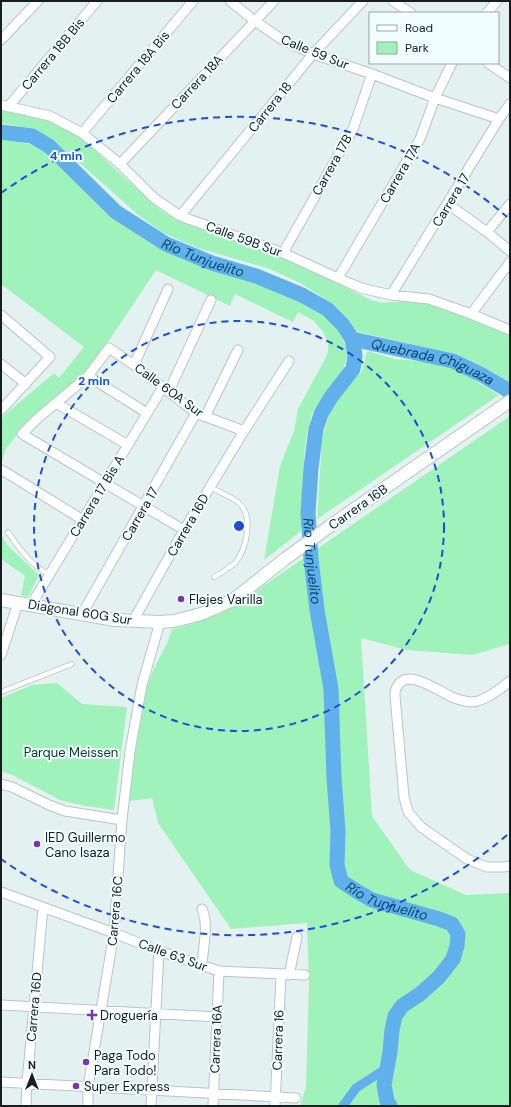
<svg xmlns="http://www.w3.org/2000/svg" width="511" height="1107" font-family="'DM Sans',sans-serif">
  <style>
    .green { fill: #a0f2bb }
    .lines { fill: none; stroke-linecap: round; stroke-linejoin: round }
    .canal { stroke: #60b0eb; stroke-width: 9 }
    .river { stroke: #60b0eb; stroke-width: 15 }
    .lane-casing { stroke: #b8c5c5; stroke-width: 6 }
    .street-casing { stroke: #b8c5c5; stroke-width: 11 }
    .secondary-casing { stroke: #b8c5c5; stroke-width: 14 }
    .lane { stroke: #fff; stroke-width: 4.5 }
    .street { stroke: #fff; stroke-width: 9 }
    .secondary { stroke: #fff; stroke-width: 12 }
    .ring { fill: none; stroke: #1d4ed8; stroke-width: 2; stroke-dasharray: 7 5 }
    .poi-dot { fill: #7a35a8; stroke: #f1feff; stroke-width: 1.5 }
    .labels { text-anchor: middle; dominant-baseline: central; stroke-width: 4; stroke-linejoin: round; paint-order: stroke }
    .street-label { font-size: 13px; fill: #181d1d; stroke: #f1feff }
    .poi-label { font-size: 13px; fill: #181d1d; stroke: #f1feff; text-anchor: start }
    .park-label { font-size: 13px; fill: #11361f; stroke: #f1feff }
    .water-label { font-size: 14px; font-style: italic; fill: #04466d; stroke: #f1feff }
    .centre { fill: #1d4ed8; stroke: #f1feff; stroke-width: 2 }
    .ring-label { font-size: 12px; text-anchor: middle; font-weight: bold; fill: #1d4ed8; stroke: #f1feff; stroke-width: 4; stroke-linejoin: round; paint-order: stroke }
  </style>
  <rect width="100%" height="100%" fill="#e4f1f1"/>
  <path class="green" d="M1,111L43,116L70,128L159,209L179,221L198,228L285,259L315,272L371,300L382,303L406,301L429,303L510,335V383L491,371L458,357L424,347L354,331L349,323L339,311L327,300L300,283L270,269L198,248L163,233L137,214L82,165L52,140L37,132L18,126L1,123Z
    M1,137L36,146L48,153L70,173L117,220L154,243L214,270L252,282L298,301L322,315L339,331L348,351L343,371L311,415L305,445L302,492L301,531L264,560L280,466L294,431L298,409L324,361L328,352V343L323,332L314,321L298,312L293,322L235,294L230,306L156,270L90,369L19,432L6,449L1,463V418L54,373L59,378L84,347L1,284Z
    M367,351L395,359L431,362L453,367L499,395L317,519L322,440L328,419L337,398L362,371Z
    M510,416V644L472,655L407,650L361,638L372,816L410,870L466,895L510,893V1106H300L306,1087L309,982L307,923L231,929L158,823L152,798L129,801C134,762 139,723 148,685C153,665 167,649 172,629L192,624L220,614L240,602Z
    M1,535L8,546L39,575L28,597L21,595L25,576L1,559Z
    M57,683L82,704L127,707L114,810L80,805L60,800L26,782L12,775L1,771V698L32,685Z"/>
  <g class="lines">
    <path class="canal" d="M343,1106L356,1088L387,1068"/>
    <g class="river">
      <path id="s1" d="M1,132L32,136L49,146L116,212L166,244L212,263L256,276L302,295L327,309L343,325L352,339L355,355L353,369L331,397L321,414L316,429L311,468L308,513L311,559L317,610L331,689L334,778L338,831L337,865L341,881L358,892L372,900L439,919L452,924L458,934L457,946L453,959L439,977L420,994L402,1006L395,1016L392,1030L390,1052L384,1085L387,1101L390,1106"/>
      <path id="s2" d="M352,339L453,361L482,375L506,389L510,393"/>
    </g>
    <defs>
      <path id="lane" d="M210,487C219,492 230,496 238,502C254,515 247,549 235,563C229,568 221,573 214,577
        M8,532C20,550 31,565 50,575
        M1,692L72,664"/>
      <path id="street" d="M230,1L255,21L281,39L313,54L372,74L435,98L499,119
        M393,1L411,13
        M487,13L497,1
        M1,40L38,1
        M488,63L510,78
        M1,105L50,116L82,133L120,164L154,198L180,216L283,253L338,278L361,288L391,295L429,299L471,314L510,330
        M8,107L97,1
        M82,133L193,1
        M120,164L274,1
        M448,204L487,232L510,251
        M180,216L313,54L363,1
        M487,232L510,204
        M283,253L353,129L372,74
        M338,278L420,139L435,98L452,63
        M391,295L499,119L510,104
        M471,314L510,262
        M1,315L50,357L1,410
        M1,364L26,384
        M134,365L168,289
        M88,376L147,413
        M169,391L211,300
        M56,403L128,445
        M205,417L238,350
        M2,470L83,520
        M184,530L22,434L37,419L88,376L109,348L134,365L196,413L244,431L289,361
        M31,605L163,387
        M82,614L196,413
        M133,621L184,530L244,431
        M1,655L18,603
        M510,681C502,688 483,702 472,702C466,702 460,700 454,698C441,693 406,666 397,687C395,689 395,693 395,696L404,797L408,812L421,827L467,859L487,867H504L510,866
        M1,784L12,787L49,805L65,811L122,820
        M1,892L114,933L159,951L219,971L305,975
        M202,909C209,924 203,948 202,965
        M289,975L297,937
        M1,1005L217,1017
        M1,1082L296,1098
        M26,1106L27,1083L43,907
        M88,1106V1087L114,933L122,820L130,751L142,685L160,622
        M151,1106L159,951
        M213,1106L219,971
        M275,1106L281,975"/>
      <path id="secondary" d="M1,600L115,620L160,622L174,621L201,614L233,600L285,559L330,526L510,401"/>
    </defs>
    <use href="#lane" class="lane-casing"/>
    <use href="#street" class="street-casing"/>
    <use href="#secondary" class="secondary-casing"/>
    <use href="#lane" class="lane"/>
    <use href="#street" class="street"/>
    <use href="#secondary" class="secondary"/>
  </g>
  <g class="ring">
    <circle cx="239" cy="526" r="205"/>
    <path d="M507 835A409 409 0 0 1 1 859M1 193A409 409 0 0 1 507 217"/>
  </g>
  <g class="poi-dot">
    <circle cx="181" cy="599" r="4"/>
    <circle cx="37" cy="844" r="4"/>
    <path d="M90 1009h4v4h4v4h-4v4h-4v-4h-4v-4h4z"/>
    <circle cx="86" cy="1062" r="4"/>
    <circle cx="76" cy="1086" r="4"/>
  </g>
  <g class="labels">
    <g class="street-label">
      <text transform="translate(315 52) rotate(22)">Calle 59 Sur</text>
      <text transform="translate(53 54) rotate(-50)">Carrera 18B Bis</text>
      <text transform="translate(138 67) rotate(-50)">Carrera 18A Bis</text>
      <text transform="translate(197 82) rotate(-47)">Carrera 18A</text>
      <text transform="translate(270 107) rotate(-51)">Carrera 18</text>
      <text transform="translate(332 165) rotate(-61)">Carrera 17B</text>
      <text transform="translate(400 173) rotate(-60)">Carrera 17A</text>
      <text transform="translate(451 200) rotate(-59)">Carrera 17</text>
      <text transform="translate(244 239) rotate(20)">Calle 59B Sur</text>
      <text transform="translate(169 390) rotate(36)">Calle 60A Sur</text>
      <text transform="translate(97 496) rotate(-59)">Carrera 17 Bis A</text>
      <text transform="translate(358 507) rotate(-35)">Carrera 16B</text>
      <text transform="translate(140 514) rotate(-60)">Carrera 17</text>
      <text transform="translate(188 525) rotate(-60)">Carrera 16D</text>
      <text transform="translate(80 612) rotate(9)">Diagonal 60G Sur</text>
      <text transform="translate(115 911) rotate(-85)">Carrera 16C</text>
      <text transform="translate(173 955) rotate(20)">Calle 63 Sur</text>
      <text transform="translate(34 1007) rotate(-85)">Carrera 16D</text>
      <text transform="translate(216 1039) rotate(-88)">Carrera 16A</text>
      <text transform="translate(278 1040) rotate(-88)">Carrera 16</text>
    </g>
    <g class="poi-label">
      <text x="189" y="599">Flejes Varilla</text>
      <text x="45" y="837">IED Guillermo<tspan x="45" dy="15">Cano Isaza</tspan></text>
      <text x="100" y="1015">Droguería</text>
      <text x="94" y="1055">Paga Todo<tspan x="94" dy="15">Para Todo!</tspan></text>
      <text x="84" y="1086">Super Express</text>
    </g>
    <g class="park-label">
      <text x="71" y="752">Parque Meissen</text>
    </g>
    <g class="water-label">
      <text stroke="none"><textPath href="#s1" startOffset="244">Río Tunjuelito</textPath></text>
      <text stroke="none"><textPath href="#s2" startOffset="84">Quebrada Chiguaza</textPath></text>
      <text stroke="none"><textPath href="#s1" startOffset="652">Río Tunjuelito</textPath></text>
      <text stroke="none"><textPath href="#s1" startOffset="1025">Río Tunjuelito</textPath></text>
    </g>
  </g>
  <circle cx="239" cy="526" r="6" class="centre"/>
  <g class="ring-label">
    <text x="66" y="160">4 min</text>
    <text x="94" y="385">2 min</text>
  </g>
  <rect width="511" height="1107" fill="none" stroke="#181d1d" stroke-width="4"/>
  <rect x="369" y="12" width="130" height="52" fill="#f1feff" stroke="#9aa4a5"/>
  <rect x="377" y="25" width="20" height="6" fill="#ffffff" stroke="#9aa4a5"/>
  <text x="405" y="32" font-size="12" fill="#181d1d">Road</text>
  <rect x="377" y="42" width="20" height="12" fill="#a0f2bb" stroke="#9aa4a5"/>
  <text x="405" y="52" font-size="12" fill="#181d1d">Park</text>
  <g transform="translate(32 1075)" stroke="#f1feff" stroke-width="3" paint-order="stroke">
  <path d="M0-3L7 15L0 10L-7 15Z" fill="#181d1d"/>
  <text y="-6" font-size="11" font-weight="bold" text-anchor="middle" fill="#181d1d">N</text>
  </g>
</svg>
